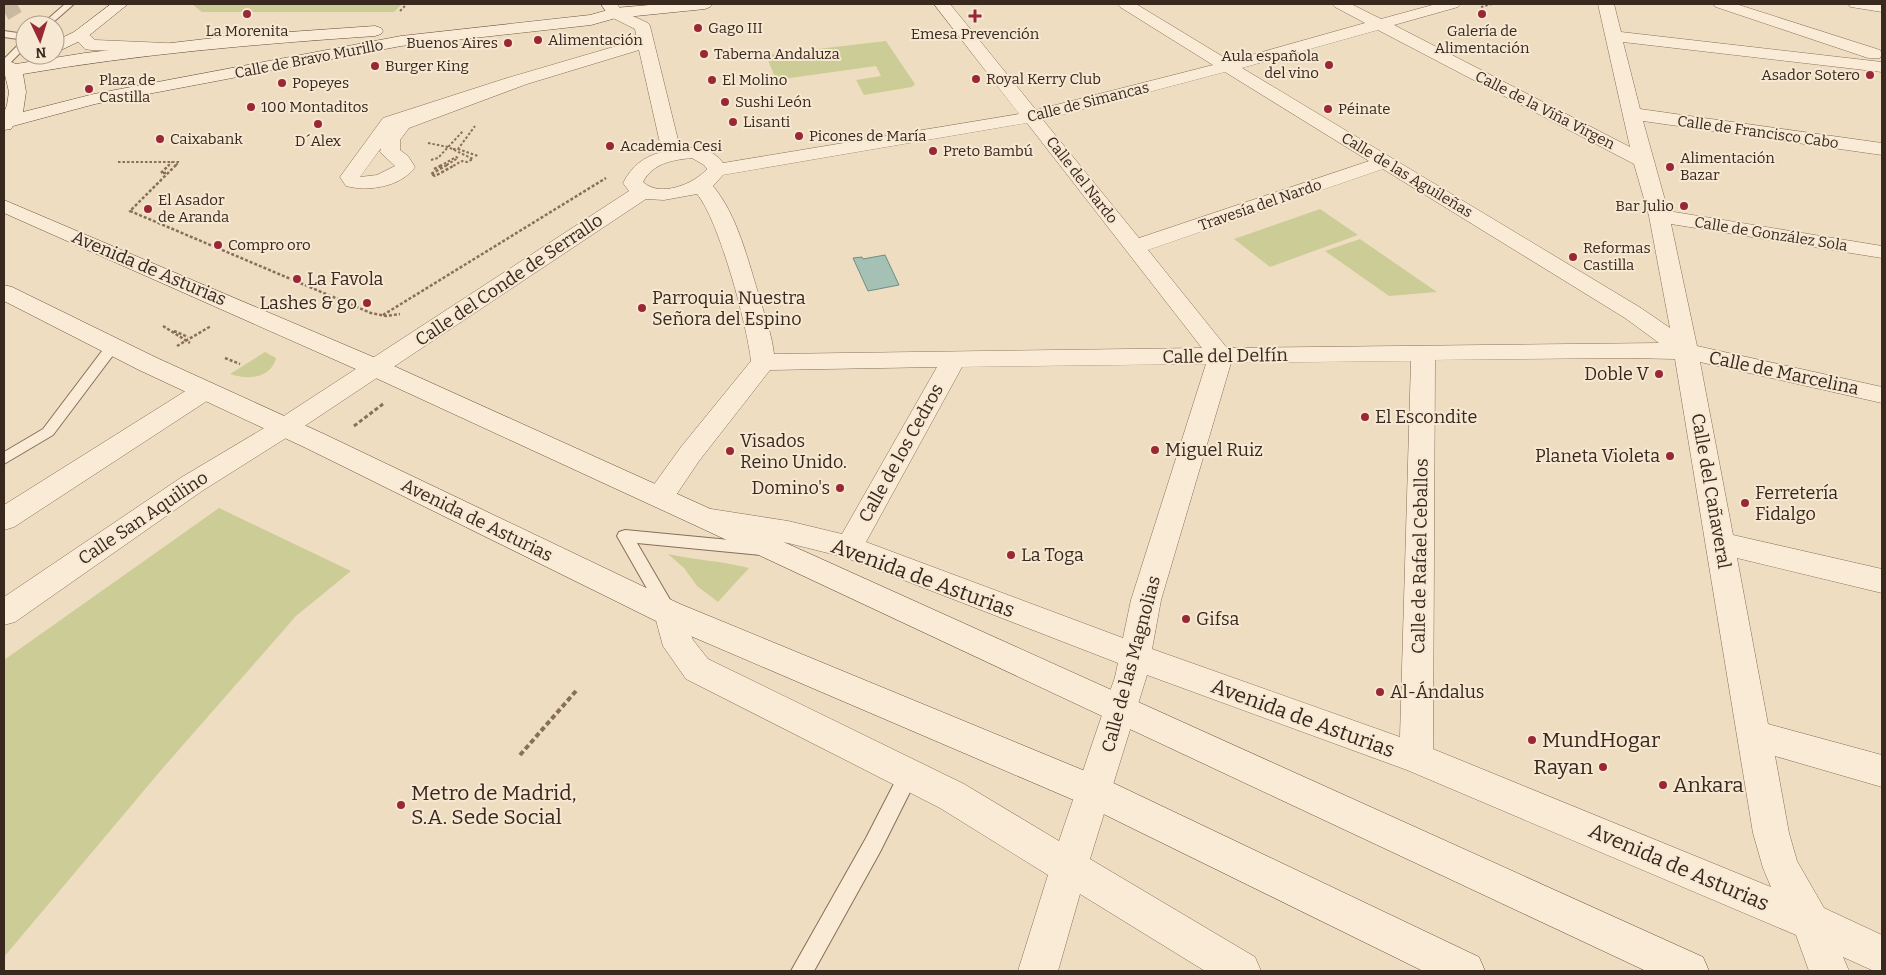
<svg xmlns="http://www.w3.org/2000/svg" width="1886" height="975" font-family="Bitter,serif">
  <style>
    .green { fill: #cccd96 }
    .water { fill: #a5c1b6; stroke: #6b8f83 }
    .lines { fill: none; stroke-linecap: round; stroke-linejoin: round }
    .trunk-tunnel { stroke: #cab9a1; stroke-width: 18; stroke-dasharray: 18 9; stroke-linecap: butt }
    .service-casing { stroke: #896e59; stroke-width: 2 }
    .minor-casing { stroke: #896e59; stroke-width: 1 }
    .tertiary-casing { stroke: #896e59; stroke-width: 1 }
    .secondary-casing { stroke: #6b4f3c; stroke-width: 1 }
    .path-far3 { stroke: #896e59; stroke-width: 2; stroke-dasharray: 2.5 2; stroke-linecap: butt }
    .path-far2 { stroke: #896e59; stroke-width: 2.5; stroke-dasharray: 3 2; stroke-linecap: butt }
    .path-far1 { stroke: #896e59; stroke-width: 3; stroke-dasharray: 4 2.5; stroke-linecap: butt }
    .path { stroke: #896e59; stroke-width: 4; stroke-dasharray: 5 3; stroke-linecap: butt }
    .service { fill: #f9ebd6; fill-rule: evenodd }
    .minor { fill: #f9ebd6; fill-rule: evenodd }
    .tertiary { fill: #f9ebd6; fill-rule: evenodd }
    .secondary { fill: #f9ebd6; fill-rule: evenodd }
    .poi-dot { fill: #992834; stroke: #f6e8d2; stroke-width: 2 }
    .labels { text-anchor: middle; dominant-baseline: central; stroke-width: 4; stroke-linejoin: round; paint-order: stroke }
    .far-poi-label { font-size: 15px; fill: #38281d; stroke: #f6e8d2; text-anchor: start }
    .far-street-label { font-size: 15px; fill: #38281d; stroke: #f6e8d2 }
    .street-label { font-size: 18px; fill: #38281d; stroke: #f6e8d2 }
    .poi-label { font-size: 18px; fill: #38281d; stroke: #f6e8d2; text-anchor: start }
    .near-street-label { font-size: 21px; fill: #38281d; stroke: #f6e8d2 }
    .near-poi-label { font-size: 21px; fill: #38281d; stroke: #f6e8d2; text-anchor: start }
  </style>
  <rect width="100%" height="100%" fill="#efddc2"/>
  <path class="green" d="M192,4H402L394,12H202Z
    M886,41L915,84L912,87L864,95L856,80L881,76L876,66L776,80L766,55Z
    M1320,209L1358,235L1270,267L1234,239Z
    M1360,239L1437,292L1389,296L1325,251Z
    M265,352L276,358C271,379 247,380 230,374Z
    M219,508L351,571L296,616L162,769L4,957V660Z
    M668,554C695,560 722,561 749,568L718,602L697,586L684,568Z"/>
  <path class="water" d="M885,255L899,285L868,291L853,258L862,257L863,259Z"/>
  <g class="lines">
    <path class="trunk-tunnel" d="M4,12L17,4"/>
    <defs>
      <path id="service" d="M65,4H74L50,25H41Z
        M4,31L25,34V40L4,37Z
        M25,40V48L7,66L4,67V59L22,41Z
        M113,342L120,346L53,435L4,464V452L43,429L108,343Z
        M625,530L761,543L767,545L769,549L767,553L761,555L637,543L676,610L674,615L668,617L662,615L617,536L619,532Z
        M908,767L915,770L917,776L915,782L880,852L814,971H791L866,838L901,770Z"/>
      <path id="minor" d="M934,4H950L1036,110L1213,65L1120,7L1117,4H1136L1230,61L1365,23L1335,7L1332,4H1351L1381,19L1436,4H1461L1458,7L1394,25L1630,147L1598,4H1614L1621,32L1882,62V72L1623,42L1640,109L1882,143V155L1643,121L1668,211L1882,246V258L1671,224L1697,346L1882,387V403L1700,362L1733,535L1882,569V593L1737,558L1768,724L1882,755V787L1775,756L1789,833L1797,861L1824,908L1882,935V971H1874L1843,957L1849,971H1809L1796,935L1407,770L1147,675L1090,859L1255,957L1261,971H1205L1080,894L1058,971H1018L1048,875L940,808L686,679L663,646L654,613L658,604L669,601L680,604L693,640L708,659L964,784L1059,841L1115,677L1118,663L844,557L788,543L701,528L697,520L701,512L711,509L788,521L842,534L937,367L770,370L699,461L670,504L660,507L650,504L646,497L650,490L681,447L751,361C747,325 719,220 697,194L664,200L646,199L294,433L202,491L15,622L4,625V597L182,477L276,421L629,191L623,183C632,166 643,157 662,152L639,50L527,84L409,128L400,140V150L408,156L415,167C401,187 368,192 346,186L340,177L383,118L504,79L637,40L635,29L609,16L607,13L609,10L615,8L648,23L650,26L680,148C697,146 713,149 723,163L1019,114ZM1378,30L1634,164L1649,216L1670,328L1641,308L1242,68ZM1225,72L1369,161L1139,238L1043,120ZM1027,123L1202,348L774,354C772,335 765,317 760,299C748,261 738,216 713,186L723,175ZM381,148L380,152L395,166L377,175L360,177ZM692,158L704,165L707,169C694,184 660,198 643,182C653,163 672,160 692,158ZM1383,169L1625,318L1659,343L1227,348L1148,250ZM1628,358L1675,359L1753,833L1763,868L1771,887L1433,749L1435,360ZM1411,361L1400,737L1152,649L1161,600L1231,363ZM1206,364L1131,600L1123,638L866,542L962,367Z
        M1713,4H1736L1880,50L1882,54L1880,58H1868L1716,7Z
        M1848,4H1882V12L1851,7Z
        M80,30L86,32L95,40L166,43L172,44L174,48L172,52L166,53L91,50L85,49L72,35L74,32Z
        M204,383L213,385L217,391L213,397L14,527L4,530V505L195,385Z"/>
      <path id="tertiary" d="M601,4H617L623,13L621,16H609Z"/>
      <path id="secondary" d="M111,4H128L86,38L55,53V41L74,32Z
        M661,4H713L710,7L705,9L616,18L591,25L401,46L95,104L13,126L11,129L4,130V113L7,105L9,92L4,71V59L16,64L85,53L231,36L375,26L381,28L383,31L381,34L375,36C257,44 139,54 23,74L26,92L23,112L94,94L401,36L590,15L615,8Z
        M4,200L385,362L1703,957L1709,971H1646L701,528L367,374L4,213Z
        M4,285L12,287L157,358L324,434L680,604L1107,780L1479,957L1485,971H1423L1083,804L658,622L306,448L139,370L4,301Z"/>
    </defs>
    <use href="#service" class="service-casing"/>
    <use href="#minor" class="minor-casing"/>
    <use href="#tertiary" class="tertiary-casing"/>
    <use href="#secondary" class="secondary-casing"/>
    <path class="path-far3" d="M1481,7L1492,4
      M400,11L407,4
      M428,143L448,147L473,159L467,162L462,161L453,166
      M453,149H458L475,126
      M458,149L478,156
      M431,160L438,158L463,131
      M118,162H179L175,166
      M168,166L172,162
      M440,166L456,157L458,158L445,166"/>
    <path class="path-far2" d="M176,165L130,211L371,313L386,316L400,314
      M447,165L431,174L435,176L455,165
      M434,169L442,165
      M166,173H161L169,165
      M383,315L606,178
      M163,326L190,343
      M174,331L188,337
      M177,346L211,326
      M225,358L240,364"/>
    <path class="path-far1" d="M354,426L383,404"/>
    <path class="path" d="M520,755L576,691"/>
    <use href="#service" class="service"/>
    <use href="#minor" class="minor"/>
    <use href="#tertiary" class="tertiary"/>
    <use href="#secondary" class="secondary"/>
  </g>
  <g class="poi-dot">
    <circle cx="247" cy="14" r="5"/>
    <circle cx="1482" cy="14" r="5"/>
    <path d="M972.5 8.5h5v5h5v5h-5v5h-5v-5h-5v-5h5z"/>
    <circle cx="698" cy="28" r="5"/>
    <circle cx="538" cy="40" r="5"/>
    <circle cx="508" cy="43" r="5"/>
    <circle cx="704" cy="54" r="5"/>
    <circle cx="1329" cy="65" r="5"/>
    <circle cx="375" cy="66" r="5"/>
    <circle cx="1870" cy="75" r="5"/>
    <circle cx="976" cy="79" r="5"/>
    <circle cx="712" cy="80" r="5"/>
    <circle cx="282" cy="83" r="5"/>
    <circle cx="89" cy="89" r="5"/>
    <circle cx="725" cy="102" r="5"/>
    <circle cx="251" cy="107" r="5"/>
    <circle cx="1328" cy="109" r="5"/>
    <circle cx="733" cy="122" r="5"/>
    <circle cx="318" cy="124" r="5"/>
    <circle cx="799" cy="136" r="5"/>
    <circle cx="160" cy="139" r="5"/>
    <circle cx="610" cy="146" r="5"/>
    <circle cx="933" cy="151" r="5"/>
    <circle cx="1670" cy="167" r="5"/>
    <circle cx="1684" cy="206" r="5"/>
    <circle cx="148" cy="209" r="5"/>
    <circle cx="218" cy="245" r="5"/>
    <circle cx="1573" cy="257" r="5"/>
    <circle cx="297" cy="279" r="5"/>
    <circle cx="367" cy="303" r="5"/>
    <circle cx="642" cy="308" r="5"/>
    <circle cx="1659" cy="374" r="5"/>
    <circle cx="1365" cy="417" r="5"/>
    <circle cx="1155" cy="450" r="5"/>
    <circle cx="730" cy="451" r="5"/>
    <circle cx="1670" cy="456" r="5"/>
    <circle cx="840" cy="488" r="5"/>
    <circle cx="1745" cy="503" r="5"/>
    <circle cx="1011" cy="555" r="5"/>
    <circle cx="1186" cy="619" r="5"/>
    <circle cx="1380" cy="692" r="5"/>
    <circle cx="1532" cy="740" r="5"/>
    <circle cx="1603" cy="767" r="5"/>
    <circle cx="1663" cy="785" r="5"/>
    <circle cx="401" cy="805" r="5"/>
  </g>
  <g class="labels">
    <g class="far-poi-label">
      <text x="708" y="28">Gago III</text>
      <text x="247" y="31" text-anchor="middle">La Morenita</text>
      <text x="1482" y="31" text-anchor="middle">Galería de<tspan x="1482" dy="17">Alimentación</tspan></text>
      <text x="975" y="34" text-anchor="middle">Emesa Prevención</text>
      <text x="548" y="40">Alimentación</text>
      <text x="498" y="43" text-anchor="end">Buenos Aires</text>
      <text x="714" y="54">Taberna Andaluza</text>
      <text x="1319" y="56" text-anchor="end">Aula española<tspan x="1319" dy="17">del vino</tspan></text>
      <text x="385" y="66">Burger King</text>
      <text x="1860" y="75" text-anchor="end">Asador Sotero</text>
      <text x="986" y="79">Royal Kerry Club</text>
      <text x="99" y="80">Plaza de<tspan x="99" dy="17">Castilla</tspan></text>
      <text x="722" y="80">El Molino</text>
      <text x="292" y="83">Popeyes</text>
      <text x="735" y="102">Sushi León</text>
      <text x="261" y="107">100 Montaditos</text>
      <text x="1338" y="109">Péinate</text>
      <text x="743" y="122">Lisanti</text>
      <text x="809" y="136">Picones de María</text>
      <text x="170" y="139">Caixabank</text>
      <text x="318" y="141" text-anchor="middle">D´Alex</text>
      <text x="620" y="146">Academia Cesi</text>
      <text x="943" y="151">Preto Bambú</text>
      <text x="1680" y="158">Alimentación<tspan x="1680" dy="17">Bazar</tspan></text>
      <text x="158" y="200">El Asador<tspan x="158" dy="17">de Aranda</tspan></text>
      <text x="1674" y="206" text-anchor="end">Bar Julio</text>
      <text x="228" y="245">Compro oro</text>
      <text x="1583" y="248">Reformas<tspan x="1583" dy="17">Castilla</tspan></text>
    </g>
    <g class="far-street-label">
      <text transform="translate(309 59) rotate(-11)">Calle de Bravo Murillo</text>
      <text transform="translate(1088 102) rotate(-14)">Calle de Simancas</text>
      <text transform="translate(1545 110) rotate(27)">Calle de la Viña Virgen</text>
      <text transform="translate(1758 132) rotate(8)">Calle de Francisco Cabo</text>
      <text transform="translate(1407 175) rotate(31)">Calle de las Aguileñas</text>
      <text transform="translate(1082 180) rotate(52)">Calle del Nardo</text>
      <text transform="translate(1260 205) rotate(-19)">Travesía del Nardo</text>
      <text transform="translate(1771 234) rotate(9)">Calle de González Sola</text>
    </g>
    <g class="street-label">
      <text transform="translate(149 268) rotate(23)">Avenida de Asturias</text>
      <text transform="translate(509 280) rotate(-34)">Calle del Conde de Serrallo</text>
      <text transform="translate(1225 356) rotate(-1)">Calle del Delfín</text>
      <text transform="translate(1784 373) rotate(12)">Calle de Marcelina</text>
      <text transform="translate(901 453) rotate(-61)">Calle de los Cedros</text>
      <text transform="translate(1711 491) rotate(80)">Calle del Cañaveral</text>
      <text transform="translate(143 518) rotate(-34)">Calle San Aquilino</text>
      <text transform="translate(477 520) rotate(26)">Avenida de Asturias</text>
      <text transform="translate(1420 556) rotate(-89)">Calle de Rafael Ceballos</text>
      <text transform="translate(1131 664) rotate(-75)">Calle de las Magnolias</text>
    </g>
    <g class="poi-label">
      <text x="307" y="279">La Favola</text>
      <text x="652" y="298">Parroquia Nuestra<tspan x="652" dy="21">Señora del Espino</tspan></text>
      <text x="357" y="303" text-anchor="end">Lashes &amp; go</text>
      <text x="1649" y="374" text-anchor="end">Doble V</text>
      <text x="1375" y="417">El Escondite</text>
      <text x="740" y="441">Visados<tspan x="740" dy="21">Reino Unido.</tspan></text>
      <text x="1165" y="450">Miguel Ruiz</text>
      <text x="1660" y="456" text-anchor="end">Planeta Violeta</text>
      <text x="830" y="488" text-anchor="end">Domino's</text>
      <text x="1755" y="493">Ferretería<tspan x="1755" dy="21">Fidalgo</tspan></text>
      <text x="1021" y="555">La Toga</text>
      <text x="1196" y="619">Gifsa</text>
      <text x="1390" y="692">Al-Ándalus</text>
    </g>
    <g class="near-street-label">
      <text transform="translate(923 578) rotate(20)">Avenida de Asturias</text>
      <text transform="translate(1303 718) rotate(20)">Avenida de Asturias</text>
      <text transform="translate(1679 867) rotate(23)">Avenida de Asturias</text>
    </g>
    <g class="near-poi-label">
      <text x="1542" y="740">MundHogar</text>
      <text x="1593" y="767" text-anchor="end">Rayan</text>
      <text x="1673" y="785">Ankara</text>
      <text x="411" y="793">Metro de Madrid,<tspan x="411" dy="24">S.A. Sede Social</tspan></text>
    </g>
  </g>
  <rect width="1886" height="975" fill="none" stroke="#38281d" stroke-width="10"/>
  <g transform="translate(40 40) rotate(176)"><circle r="24" fill="#f6e8d2" stroke="#aa9b8a"/>
  <path d="M0-4L9 19L0 12L-9 19Z" fill="#992834"/>
  <text y="-8" font-size="14" font-weight="bold" text-anchor="middle" fill="#38281d">N</text>
  </g>
</svg>
